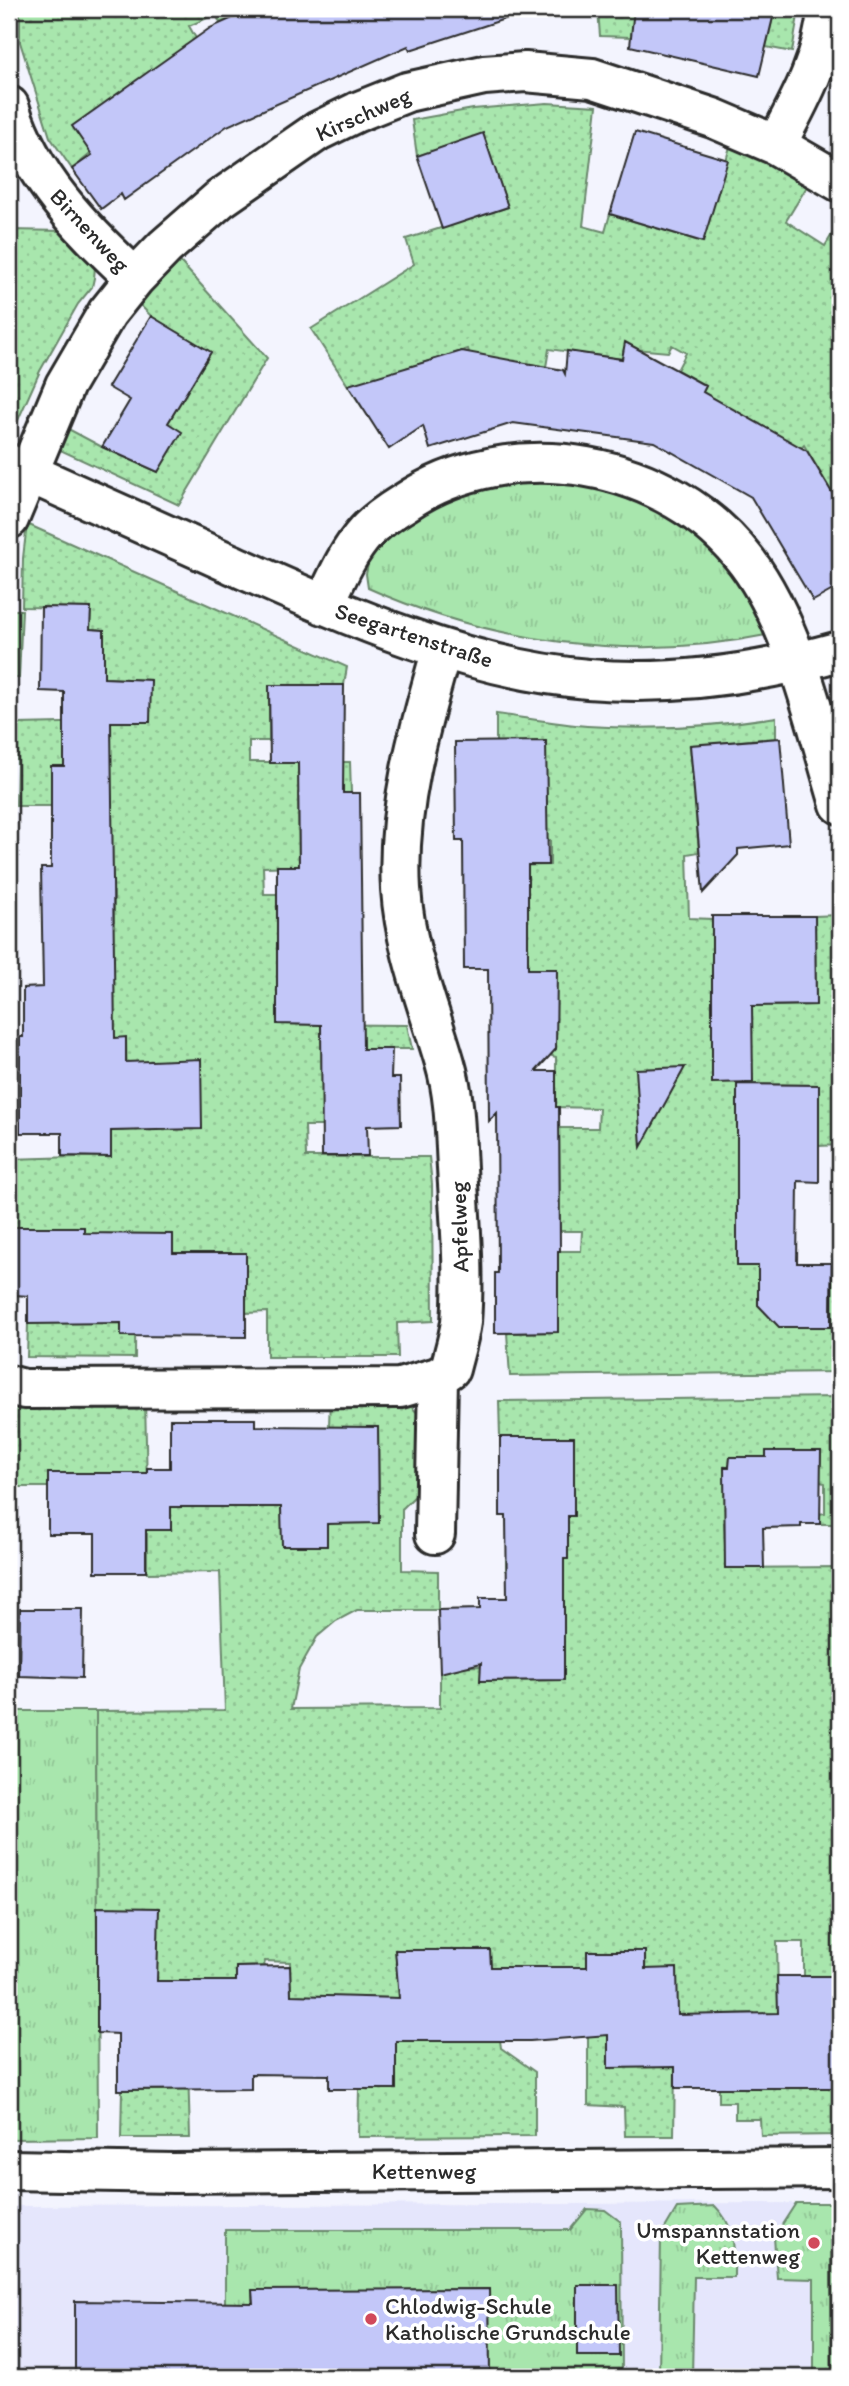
<svg xmlns="http://www.w3.org/2000/svg" width="849" height="2386" font-family="Itim,sans-serif">
  <style>
    .built { fill: #e5e6fc }
    .grass { fill: url(#grass-tufts); stroke: #6a886c; stroke-width: 2 }
    .garden { fill: url(#garden-dots); stroke: #6a886c; stroke-width: 2; fill-rule: evenodd }
    .building { fill: #c3c7f9; stroke: #2b2b2b; stroke-width: 2 }
    .lines { fill: none; stroke-linecap: round; stroke-linejoin: round }
    .minor-casing { stroke: #2b2b2b; stroke-width: 44 }
    .minor { stroke: #fff; stroke-width: 38 }
    .poi-dot { fill: #d1495b; stroke: #fff; stroke-width: 2.5 }
    .labels { text-anchor: middle; dominant-baseline: central; stroke-width: 7; stroke-linejoin: round; paint-order: stroke }
    .street-label { font-size: 23px; fill: #2b2b2b; stroke: #fff }
    .poi-label { font-size: 23px; fill: #2b2b2b; stroke: #fff; text-anchor: end }
  </style>
  <defs>
    <pattern id="grass-tufts" width="24" height="20" patternUnits="userSpaceOnUse" patternTransform="scale(1.75)"><rect width="24" height="20" fill="#a8e6ad"/><path d="M3 7l-1-3M5 7V3M7 7l1-3M15 17l-1-3M17 17v-4M19 17l1-3" fill="none" stroke="#91c595"/></pattern>
    <pattern id="garden-dots" width="8" height="8" patternUnits="userSpaceOnUse" patternTransform="scale(1.75)"><rect width="8" height="8" fill="#a8e6ad"/><path d="M2 2h.1M6 6h.1" fill="none" stroke="#91c595" stroke-width="1.8" stroke-linecap="round"/></pattern>
  </defs>
  <rect width="100%" height="100%" fill="#f3f4fe"/>
  <filter id="ink" filterUnits="userSpaceOnUse"><feTurbulence type="fractalNoise" baseFrequency=".0143" numOctaves="2"/><feDisplacementMap in="SourceGraphic" scale="14" xChannelSelector="R" yChannelSelector="G"/><feConvolveMatrix kernelMatrix="1 2 1 2 8 2 1 2 1" color-interpolation-filters="sRGB"/></filter>
  <g filter="url(#ink)">
    <path class="built" d="M796,2203L797,2258L831,2259L832,2377H9V2206Z"/>
    <path class="grass" d="M504,479L612,486L679,517L741,578L766,635C634,662 490,643 368,588L366,574L369,559L376,543L434,500Z
      M12,610H22L19,678H11Z
      M9,1711H96L98,2138L9,2139Z
      M796,2203H831L832,2377H814V2279L777,2278L774,2237Z
      M715,2206C737,2228 734,2248 734,2277H694L692,2377H659L661,2235L677,2208Z
      M587,2209L605,2210L621,2222L622,2377H490L489,2289L252,2291L253,2349H225V2230H570Z"/>
    <path class="garden" d="M91,9H253L220,23L216,14L189,26L207,58L72,169L50,137L20,42V10L88,11Z
      M598,9H635L631,37L600,36Z
      M775,9H799L792,52L766,47Z
      M547,103L597,106L583,226L605,232L610,214L702,242L732,140L811,180L786,221L825,246L840,221V506L804,445L760,489L756,462L773,432L703,392L706,386L677,370L686,353L672,345L668,352L624,348L622,359L549,349L546,367L527,363L478,381L468,349L406,368L409,377L362,407L311,329L414,264L406,239L508,207L483,134L417,156L412,120L473,109Z
      M9,230L65,231L92,258L95,267L94,278L92,287L78,304L40,371L14,429L9,431Z
      M175,256L267,358L179,505L58,449L61,425L102,447L158,472L168,423L211,352L151,316L135,300Z
      M27,524L347,667L344,685H269V741H249V762H350L351,793H298L299,866L263,867L264,894H284L277,932V1024L407,1025L412,1049H333L322,1126H305L306,1157H429L432,1184L433,1321L397,1323L398,1357H267V1312L246,1313L173,1264V1234H136L135,1358L27,1357L28,1324L84,1293V1227H9V1159L111,1156V1131L128,1130L126,1038H110L114,959L103,958V922L114,921V892H73L110,846H51V832H84L64,743V766H51V806H16L18,724L150,721V680L104,678V630L90,629L91,608L22,607L23,558Z
      M496,714C526,718 557,724 587,726C651,730 713,727 776,717V738L690,746L699,852L687,854L689,918L712,919V1027H752V992L773,1006L816,1005L815,916L838,915L840,932V1145L819,1146V1085L737,1084V1265L766,1266V1278L758,1287V1305L780,1327H831L832,1269L840,1270V1372L510,1376L507,1333L558,1332V1273L550,1251H581L582,1231H560L559,1128H598L599,1108L552,1107L556,1087V1057L552,1056V1037L528,969L526,892L494,866L550,865V840H536L496,742Z
      M330,1397L403,1398L423,1419L425,1486L402,1509V1570L438,1571V1610H357L336,1621L317,1637L299,1669L291,1709L440,1708V1667L481,1666V1681L564,1680V1597L533,1569L506,1570V1559H568V1516L574,1515V1437H500L499,1401L840,1397V1524H820L819,1514L825,1513V1483L820,1482L805,1451H766V1457H730L729,1467H725L730,1523H724L726,1568L840,1567V2008H833L754,2031V2013L718,2014L697,2043L646,2010L645,1951H587L588,2009L608,2010V2067H675L674,2136H625L624,2107L588,2105V2021L491,1985L490,1950H449L500,2040L501,2048L535,2072V2136L358,2137L359,2089L396,2088L395,1998L359,1997L360,2031L291,2001L290,1962L265,1961L264,1966L237,1967L236,1992L120,1983L97,1955L96,1711L225,1710L220,1572L147,1573V1534H125V1473H48V1487H9V1412L15,1405L145,1399L148,1530L171,1529L170,1500L282,1428V1546H326L327,1523H379L378,1427H329ZM777,1942H804V2000H778Z
      M188,2066L190,2138H121L122,2090H168L169,2067Z
      M719,2087L840,2088V2135L761,2136L760,2119H735V2102H719Z
      M831,2259L840,2260V2377H832Z"/>
    <path class="building" d="M253,9H513L514,16L410,50L408,46L227,126L124,200L121,194L101,209L72,169L92,155L72,126L210,28Z
      M634,9H775L759,76L630,46Z
      M635,132L728,160L703,242L610,214Z
      M483,133L508,207L442,229L417,156Z
      M151,316L211,352L168,423L182,432L158,472L102,447L130,400L108,387Z
      M625,342L706,386L703,392L807,451L840,506V586L813,601L751,497L654,442L513,423L430,449L423,426L389,449L348,385L462,351L563,370L565,374L567,351L622,359Z
      M41,607L91,608L90,629L104,630V678L151,680L150,722H111L115,1038L126,1037V1062L201,1059L202,1129L111,1131V1157L62,1156V1133H20V1037H23V988L43,987L41,868H51V766H64V692L40,691Z
      M269,685H344L343,793H360L363,1049H392L391,1078H400L401,1125L367,1126L368,1156H322L321,1025L277,1024V866H299L298,763H270Z
      M780,738L789,844L738,849V855L703,893L690,745Z
      M546,741L548,865H528V969H557L556,1049L536,1071H556V1107H559L560,1251H558V1332L495,1333V1273H498L497,1113L489,1121L488,969H464L463,841H456L455,742Z
      M712,916H815L816,1005L752,1006L753,1082L712,1083Z
      M685,1067L641,1147L636,1069Z
      M737,1084L819,1085V1182L798,1181L797,1263H832L831,1327H779L758,1305V1266H737Z
      M15,1227H84V1233L173,1234V1253H246V1337L121,1336V1323L28,1324V1296L15,1295Z
      M170,1419H255V1426L378,1427L379,1523L327,1524V1546H282L281,1507H171V1530H146V1572H95V1534H48V1473H147V1468H170Z
      M500,1437H574V1516H568V1559H564V1680L480,1681L481,1663L440,1673L438,1610L480,1609V1598H507L506,1516H500Z
      M766,1451H821L820,1524H801V1527L763,1528L764,1568H725L724,1467H729L730,1457H766Z
      M20,1609H83L82,1678L19,1676Z
      M97,1907L159,1908L157,1981H236V1967L290,1966L291,1995L399,1998L395,1950H490L491,1967H587V1951H645V1969L677,1968L678,2015L778,2013L777,1976H832L833,2008H840V2088H675V2067L608,2068V2035L530,2041H396V2089H329V2075L251,2074V2089L118,2090V2034L97,2033Z
      M577,2285H618L619,2356H577Z
      M489,2289L490,2377H75V2301L253,2303L252,2290Z"/>
    <g class="lines">
      <defs>
        <path id="minor" d="M9,106C31,177 82,229 135,278
          M776,145C799,102 824,58 827,9
          M9,464C81,497 154,529 227,562C342,613 461,668 588,679C673,686 758,674 840,651
          M9,519L65,385L107,313L135,278L165,247L220,199L318,131L357,112L407,92L484,75L525,72L592,78L713,118L776,145L840,182
          M324,605C336,580 347,553 366,532C377,520 391,511 404,503C510,431 670,459 747,562C795,626 817,728 840,804
          M9,1385L24,1389L400,1388L438,1377L450,1369C454,1353 459,1337 461,1322C465,1271 460,1219 457,1168C455,1133 455,1097 445,1063C428,1004 405,950 401,889C396,808 420,726 442,649
          M435,1534L438,1377
          M9,2170L173,2173L840,2168"/>
      </defs>
      <use href="#minor" class="minor-casing"/>
      <use href="#minor" class="minor"/>
    </g>
  </g>
  <g class="poi-dot">
    <circle cx="814" cy="2243" r="7"/>
    <circle cx="371" cy="2319" r="7"/>
  </g>
  <g class="labels">
    <g class="street-label">
      <text transform="translate(363 114) rotate(-24)">Kirschweg</text>
      <text transform="translate(90 230) rotate(47)">Birnenweg</text>
      <text transform="translate(414 635) rotate(18)">Seegartenstraße</text>
      <text transform="translate(459 1227) rotate(-92)">Apfelweg</text>
      <text x="424" y="2171">Kettenweg</text>
    </g>
    <g class="poi-label">
      <text x="800" y="2230">Umspannstation<tspan x="800" dy="26">Kettenweg</tspan></text>
      <text x="385" y="2306" text-anchor="start">Chlodwig-Schule<tspan x="385" dy="26">Katholische Grundschule</tspan></text>
    </g>
  </g>
  <rect width="849" height="2386" fill="none" stroke="#fff" stroke-width="35"/>
  <rect x="18" y="18" width="814" height="2351" fill="none" stroke="#2b2b2b" stroke-width="2.5" filter="url(#ink)"/>
</svg>
